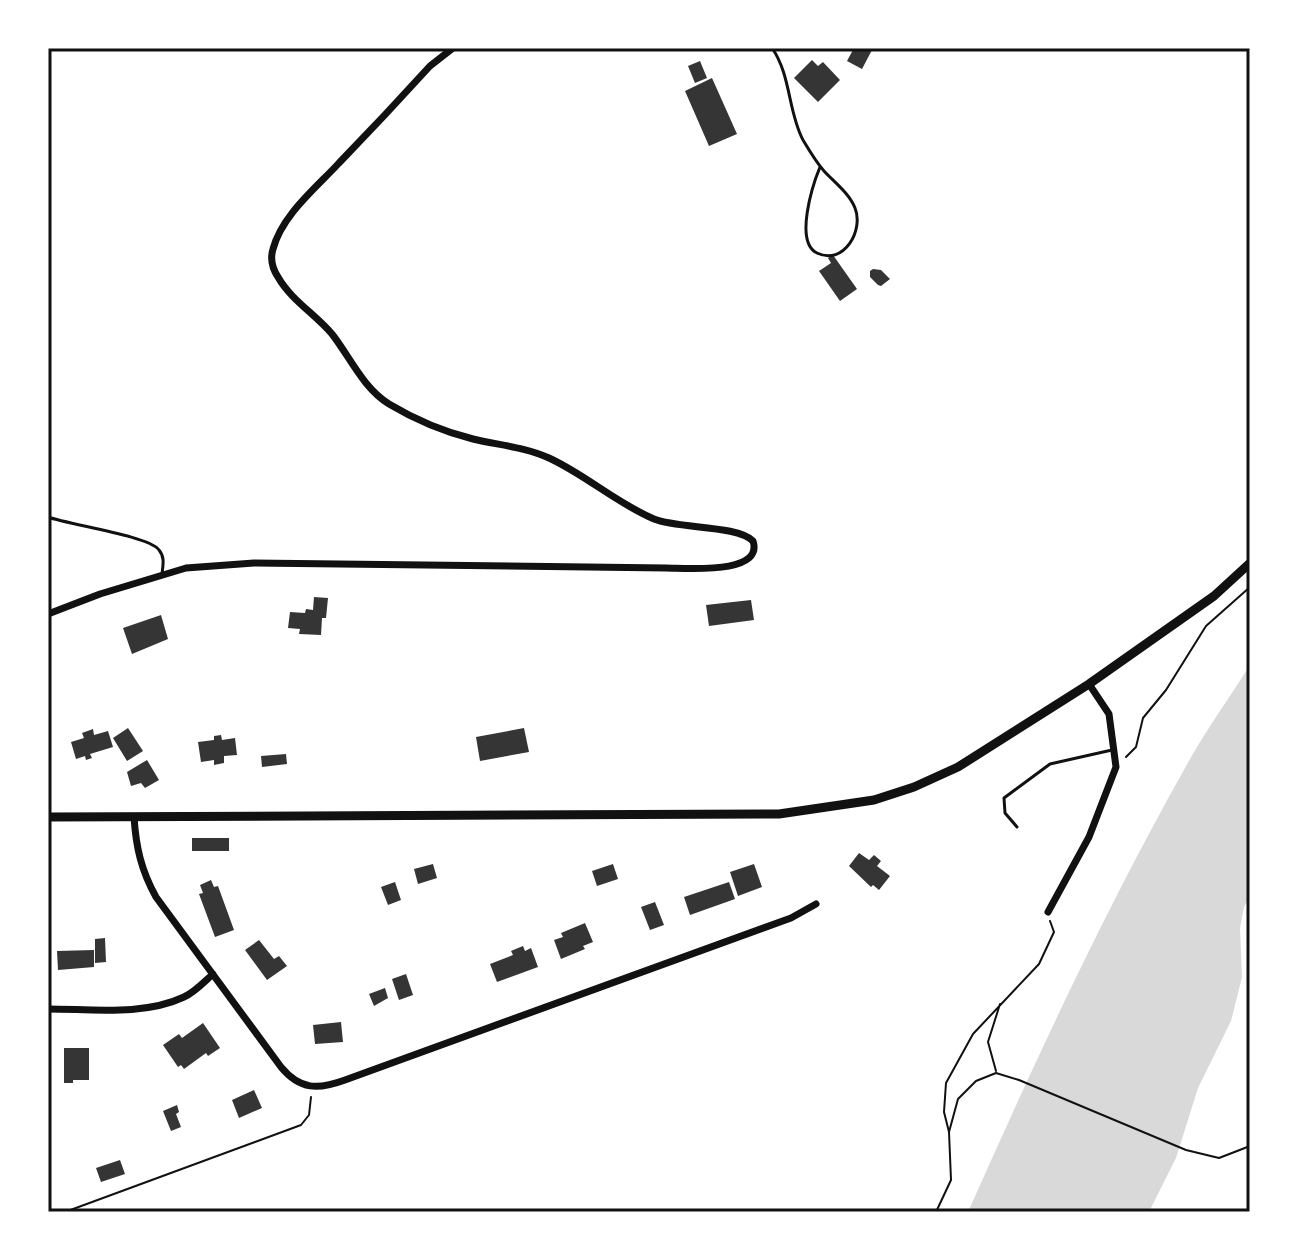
<svg xmlns="http://www.w3.org/2000/svg" width="1298" height="1260" font-family="Rubik,sans-serif">
  <style>
    .water { fill: #d9d9d9 }
    .building { fill: #353535 }
    .lines { fill: none; stroke-linecap: round; stroke-linejoin: round }
    .path { stroke: #111; stroke-width: 2 }
    .service { stroke: #111; stroke-width: 3 }
    .minor { stroke: #111; stroke-width: 7 }
    .tertiary { stroke: #111; stroke-width: 9 }
    .neatline { fill: none; stroke: #111; stroke-width: 3 }
  </style>
  <rect width="100%" height="100%" fill="#fff"/>
  <path class="water" d="M1250,665V896L1244,907L1240,928L1242,977L1231,1021L1198,1088L1176,1158L1149,1212H968C1035,1061 1104,912 1185,768C1204,733 1228,700 1250,665Z"/>
  <path class="building" d="M854,48L872,50L862,69L847,61Z
    M812,60L818,66L823,62L840,80L818,102L794,78Z
    M700,61L707,78L695,83L688,66Z
    M712,78L737,134L709,146L685,91Z
    M833,255L857,289L840,301L819,271L831,263L828,258Z
    M873,269L881,270L890,279L881,286L878,285L870,277V271Z
    M314,597L328,598L326,618H322L321,635L299,634L300,629L288,628L290,612L305,613L306,609L313,610Z
    M751,600L754,620L709,626L706,605Z
    M161,615L168,639L132,654L123,628Z
    M128,728L143,751L127,761L113,738Z
    M524,728L529,752L480,761L476,737Z
    M93,729L94,735L108,731L113,747L90,754L92,758L86,760L85,756L76,759L71,742L84,738L82,733Z
    M221,735L222,740L235,738L237,755L224,756V763L214,765V760L201,762L198,742L214,740V736Z
    M286,754L287,764L262,767L261,756Z
    M147,760L159,780L145,788L141,783L131,786L127,772Z
    M192,838H229V851H192Z
    M859,853L869,860L874,855L881,861L877,866L890,876L879,890L873,885L871,887L849,866Z
    M433,864L437,878L418,884L414,869Z
    M613,864L618,879L597,886L592,871Z
    M754,864L762,887L738,896L730,872Z
    M211,880L214,887L218,886L234,930L215,937L199,894L203,893L200,885Z
    M395,882L401,900L388,905L381,887Z
    M729,882L735,899L690,915L684,897Z
    M655,902L664,925L650,930L641,907Z
    M585,923L593,942L583,946L585,949L561,959L554,940L563,937L561,933Z
    M105,938L106,962L95,963V939Z
    M259,940L274,959L279,956L287,966L267,980L245,950Z
    M523,946L525,951L531,948L538,967L497,982L490,964L513,955L511,951Z
    M94,950V967L58,970L57,951Z
    M406,974L413,995L399,1000L392,979Z
    M385,988L388,998L374,1006L369,994Z
    M341,1022L343,1042L315,1044L313,1025Z
    M203,1023L220,1048L208,1056L206,1053L184,1069L181,1065L178,1067L163,1045L179,1034L182,1038Z
    M64,1048H89V1080H73V1083H64Z
    M254,1090L262,1108L239,1118L232,1100Z
    M177,1105L179,1112L176,1114L181,1127L171,1131L163,1111Z
    M120,1160L125,1174L101,1182L96,1168Z"/>
  <g class="lines">
    <path class="path" d="M1126,757L1136,747L1143,718L1166,690L1206,626L1250,587
      M996,1071L988,1042L1000,1004
      M949,1132L944,1112L946,1083L973,1034L1039,964L1054,932L1050,921
      M65,1212L301,1125L309,1115L311,1097
      M936,1212L951,1180L949,1132L958,1099L976,1081L996,1073L1019,1080L1186,1150L1219,1158L1250,1146"/>
    <path class="service" d="M772,48C791,75 788,112 803,140C809,150 816,162 824,171C834,182 849,193 855,208C864,230 844,266 817,253C794,242 813,184 820,167
      M48,517C70,525 149,536 159,550C165,557 163,565 162,574
      M1017,827L1005,813L1004,798L1050,764L1112,750"/>
    <path class="minor" d="M48,614L100,594L186,568L254,563L666,568C687,568 764,575 753,541C737,525 679,529 654,519C616,503 586,475 549,458C525,447 498,445 473,439C445,432 414,419 389,404C363,388 350,357 332,334C315,314 291,300 278,277C272,268 270,259 273,249C282,215 316,188 339,163C370,131 400,99 430,66L453,48
      M134,817C136,847 141,870 156,897L281,1067C300,1090 318,1090 345,1080L791,918L816,904
      M1048,912L1089,837L1116,767L1109,714L1089,684
      M48,1009C91,1009 144,1016 184,997C195,992 204,982 213,974"/>
    <path class="tertiary" d="M48,817L779,814L874,800L914,787L958,767L1089,684L1214,596L1250,563"/>
  </g>
  <rect width="1298" height="1260" fill="none" stroke="#ffffff" stroke-width="100"/>
  <rect x="50" y="50" width="1198" height="1160" class="neatline"/>
</svg>
